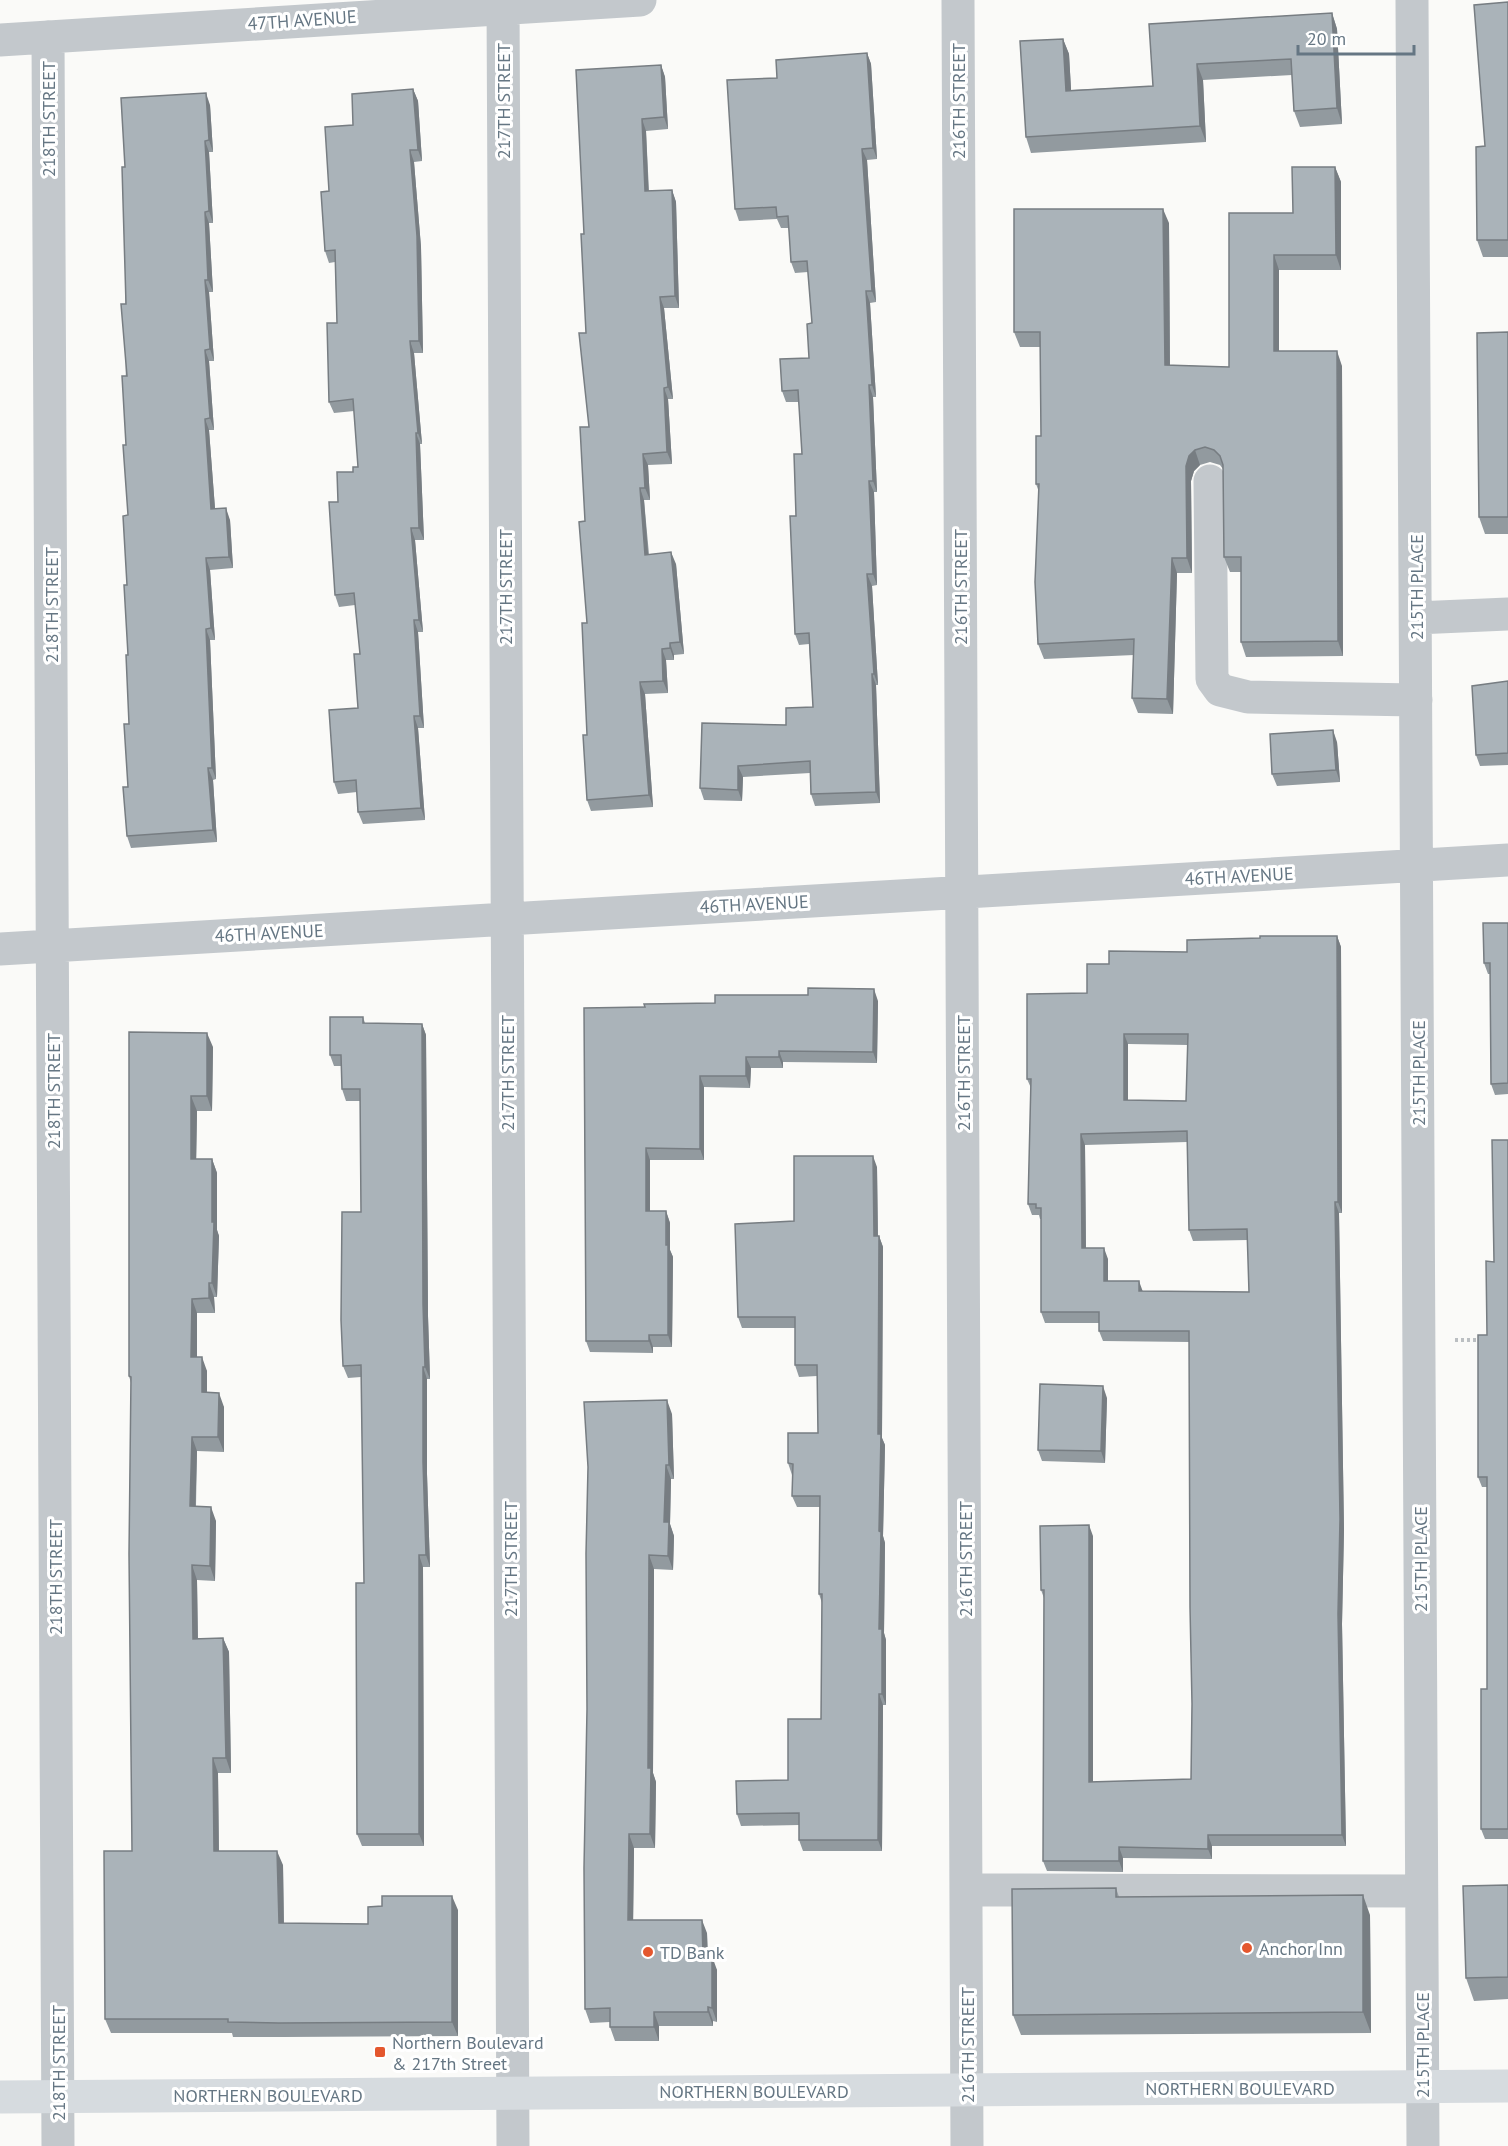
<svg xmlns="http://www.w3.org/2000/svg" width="1508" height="2146" font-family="'PT Sans',sans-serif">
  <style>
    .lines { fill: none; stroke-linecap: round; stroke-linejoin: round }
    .path { stroke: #bbbfc2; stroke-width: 4; stroke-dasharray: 3 3; stroke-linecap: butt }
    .minor { stroke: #c3c8cc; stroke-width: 33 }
    .major { stroke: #d6dbdf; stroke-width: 33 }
    .wall { fill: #929a9f; fill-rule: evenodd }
    .shaded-wall { fill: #777d82 }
    .building { fill: #aab3b9; stroke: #777d82; stroke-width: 1.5; fill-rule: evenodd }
    .poi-dot { fill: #e4572e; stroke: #fff; stroke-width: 2 }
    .labels { text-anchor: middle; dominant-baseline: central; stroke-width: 6; stroke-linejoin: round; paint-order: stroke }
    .street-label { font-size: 18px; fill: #657683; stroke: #fff }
    .poi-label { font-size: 18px; fill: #657683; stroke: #fff; text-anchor: start }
  </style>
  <rect width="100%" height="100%" fill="#fafaf8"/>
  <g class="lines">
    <path class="path" d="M1455,1340H1480"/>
    <path class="minor" d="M503,0L513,2146
      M958,0L967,2146
      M1412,0L1423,2146
      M48,37L58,2146
      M0,40L640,0
      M1210,481L1212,679L1220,690L1248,697L1416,700
      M1416,618L1508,614
      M0,949L1508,860
      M967,1890L1421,1891"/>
    <path class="major" d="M0,2097L1508,2086"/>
  </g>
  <path class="wall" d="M1508,2V257H1483L1477,240L1485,146Z
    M1332,13L1337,29L1342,124L1300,127L1294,111L1292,75L1203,80L1206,142L1031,153L1026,137L1063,39L1069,54L1071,90L1153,86L1149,24Z
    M867,53L871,64L877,159L867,160L876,302L870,303L876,397H873L877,492H874L877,585L872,586L878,685H876L880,803L815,806L811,794L810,773L743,777L742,801L704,800L700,788L786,725L813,707L809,644L799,645L795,634L796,516L802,454L799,402H786L782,391L809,358L812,323L808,272L795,273L791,262L789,228H781L777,219L739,221L735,209L777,78Z
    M661,65L665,77L668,129L646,131L649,191L672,190L676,202L679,308H664L673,399H668L672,464L648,465L650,500H644L649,554L676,564L684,654L674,655V660H666L668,693L645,694L653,807L591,811L587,800V623L585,521L589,427L584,234Z
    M413,89L418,101L422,161L414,162L421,247L423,353H414L422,444H420L424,540H415L423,632H418L424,728H418L425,820L363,824L358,812L357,792L338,794L334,782L358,708L360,654L355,605L339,607L335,595L338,502L353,472L358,467L354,411L334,413L329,402L337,323L335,262L329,263L325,251L329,191L353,125Z
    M210,105L213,152H209L213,223H209L213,292H209L214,361H209L214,430H209L215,509L230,520L233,568L210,570L215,640H210L216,779L213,780L217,842L131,848L127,836L129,724L127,585L128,515L126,445L125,167Z
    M1335,167L1341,182V270H1279V351L1342,366L1343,656L1246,657L1241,642V572H1230L1224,557L1223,469L1220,465L1210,462L1200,465L1194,471L1191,481L1192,573H1177L1173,714L1138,713L1132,698L1134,655L1044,659L1038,644L1039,492L1036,484L1041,436L1040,347H1020L1014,332L1169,223L1170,365L1229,367V213H1293Z
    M1508,332V534H1485L1479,517Z
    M1508,681V765L1480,766L1476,755Z
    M1337,742L1340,782L1277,786L1272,774Z
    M1508,923V1094L1495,1095L1491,1084L1490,974H1488L1484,963Z
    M1337,936L1341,947L1342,1213H1339L1344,1530L1342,1624L1346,1846H1212V1859L1123,1858V1872L1047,1871L1043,1861L1044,1598L1041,1590L1093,1536V1782L1191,1779L1192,1704L1190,1342L1103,1341L1099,1331V1323H1045L1041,1312V1219H1040L1039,1215H1032L1028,1204L1031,1088L1027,1079L1109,964L1187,952ZM1128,1044L1188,1045L1186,1101L1128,1100ZM1187,1142L1189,1230L1193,1241L1248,1240L1249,1292L1143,1291L1108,1281V1259L1086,1248L1085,1145Z
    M878,1001L877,1063L783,1062V1068H751L750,1088L704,1087V1160H650V1211H666L670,1223V1250L673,1257L672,1347H653V1353L590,1352L586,1341L584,1008Z
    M363,1017L365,1023L422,1024L426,1035L428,1316L430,1379H427V1474L430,1567H423L424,1846H362L357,1834L364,1583L361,1377L348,1378L343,1366L361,1212L360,1101H346L342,1089V1066H334L330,1055Z
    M129,1032L213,1047L212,1111H197L196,1159H212L217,1173V1230L219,1236L217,1297H214L215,1313H197V1357L207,1371V1392L224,1407V1452L197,1451L196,1506L216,1521L215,1581L197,1580L198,1638H223L229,1652L231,1773H218L219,1851L283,1865L284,1923L368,1924L458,1910V2036L284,2037H233L232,2033H111L105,2019L132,1851L131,1383L129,1376Z
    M1508,1140V1839H1485L1481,1829L1487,1689V1487H1482L1478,1477L1487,1335L1494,1262Z
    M877,1167L878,1236H879L883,1247L882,1438L885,1445L883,1536L885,1543L884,1633L886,1640V1705H883L882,1851H803L799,1840V1825L741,1826L737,1814L788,1780L821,1719L822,1603L819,1594L820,1507H797L792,1496L793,1475H792L788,1463L818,1433L817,1376L799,1377L795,1365V1328H742L738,1317L794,1221Z
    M1107,1398L1105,1463L1042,1461L1038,1450Z
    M672,1414L674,1479H671L670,1524L674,1536L673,1570L654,1569L653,1773L656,1782L655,1848H634L633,1920L707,1933L708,1956L717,1970V2022L713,2021V2026H659V2041H615L610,2027V2022L590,2023L585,2009L587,1709Z
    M1508,1885V1999L1474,2001L1466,1978Z
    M1116,1888L1119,1897L1370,1915L1371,2033L1021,2035L1013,2015Z"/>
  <path class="shaded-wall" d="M1332,13L1337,29L1342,124L1337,108Z
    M1063,39L1069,54L1072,106L1066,91Z
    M867,53L871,64L877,159L873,148Z
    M1197,64L1203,80L1206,142L1200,126Z
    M661,65L665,77L668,129L664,117Z
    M413,89L418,101L422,161L418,150Z
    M206,93L210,105L213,152L209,140Z
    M642,119L646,131L649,203L645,191Z
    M205,141L209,152L213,223L209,211Z
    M862,149L867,160L876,302L872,291Z
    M410,150L414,162L421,247L423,353L419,341Z
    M1335,167L1341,182V270L1336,255Z
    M672,190L676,202L679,308L675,296Z
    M1163,209L1169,223L1170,380L1165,365Z
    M205,212L209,223L213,292L208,280Z
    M1274,255L1279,270V366L1274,351Z
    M205,280L209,292L214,361L210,349Z
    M866,291L870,303L876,397L872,385Z
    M660,297L664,308L673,399L668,387Z
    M410,341L414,353L422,444L418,433Z
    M205,350L209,361L214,430L210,418Z
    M1337,351L1342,366L1343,656L1338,641Z
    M869,385L873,397L877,492L873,481Z
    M664,388L668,399L672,464L667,452Z
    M205,419L209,430L216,521L211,509Z
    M416,433L420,444L424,540L419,528Z
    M1195,450L1200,465L1194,471L1191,481L1192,573L1187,558L1186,466L1189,456Z
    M643,454L648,465L650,500L645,488Z
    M869,481L874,492L877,585L873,574Z
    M640,488L644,500L649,566L645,555Z
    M226,508L230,520L233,568L229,557Z
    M411,528L415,540L423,632L419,620Z
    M671,552L676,564L684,654L680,642Z
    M206,558L210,570L215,640L211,628Z
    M1172,558L1177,573L1173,714L1167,699Z
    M867,574L872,586L878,685L874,674Z
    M414,620L418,632L424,728L420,716Z
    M206,629L210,640L216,779L212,768Z
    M670,643L674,655V660L670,648Z
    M662,649L666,660L668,693L663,681Z
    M872,674L876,685L880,803L876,792Z
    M640,682L645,694L653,807L649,795Z
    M414,716L418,728L425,820L421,808Z
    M1333,730L1337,742L1340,782L1336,770Z
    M738,766L743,777L742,801L738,790Z
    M208,768L213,780L217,842L213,830Z
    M1337,936L1341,947L1342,1213L1338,1202Z
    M874,989L878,1001L877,1063L873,1052Z
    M422,1024L426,1035L428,1316L430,1379L425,1367L423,1304Z
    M207,1033L213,1047L212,1111L207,1096Z
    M1124,1034L1128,1044V1111L1124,1100Z
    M779,1051L783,1062V1068L779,1057Z
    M746,1057L751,1068L750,1088L746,1076Z
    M700,1076L704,1087V1160L700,1149Z
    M191,1096L197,1111L196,1173L191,1159Z
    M1081,1134L1085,1145L1086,1259L1082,1248Z
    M646,1148L650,1160V1223L646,1211Z
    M873,1156L877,1167L878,1247L874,1236Z
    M212,1159L217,1173V1230L219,1236L217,1297L212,1283Z
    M1335,1202L1339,1213L1344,1530L1342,1624L1346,1846L1342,1835L1338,1614Z
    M666,1211L670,1223V1250L673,1257L672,1347L668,1335Z
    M879,1236L883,1247L882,1438L885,1445L883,1536L885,1543L884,1633L886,1640V1705L882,1694L879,1629L878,1434Z
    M1104,1248L1108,1259V1292L1104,1281Z
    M1139,1281L1143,1292L1139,1291Z
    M209,1283L214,1297L215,1313L209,1298Z
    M192,1299L197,1313V1371L191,1357Z
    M649,1335L653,1347V1353L649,1341Z
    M202,1357L207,1371V1407L202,1392Z
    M423,1367L427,1379V1474L430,1567L426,1555L423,1462Z
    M1103,1386L1107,1398L1105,1463L1101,1451Z
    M219,1393L224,1407V1452L218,1437Z
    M667,1400L672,1414L674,1479L669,1465Z
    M192,1437L197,1451L195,1521L190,1506Z
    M666,1465L671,1479L670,1524L674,1536L673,1570L668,1556L664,1522Z
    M211,1507L216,1521L215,1581L210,1566Z
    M1089,1525L1093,1536V1793L1089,1782Z
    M419,1555L423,1567L424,1846L419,1834Z
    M649,1555L654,1569L653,1773L656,1782L655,1848L650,1834L648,1768Z
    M192,1565L197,1580L198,1653L193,1639Z
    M223,1638L229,1652L231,1773L226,1758Z
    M879,1694L883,1705L882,1851L878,1840Z
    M213,1758L218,1773L219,1865L214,1851Z
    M629,1834L634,1848L633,1934L628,1920Z
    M1208,1835L1212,1846V1859L1208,1849Z
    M1119,1847L1123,1858V1872L1119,1861Z
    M277,1851L283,1865L284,1938L279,1923Z
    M1363,1895L1370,1915L1371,2033L1363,2012Z
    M452,1896L458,1910V2036L452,2022Z
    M702,1920L707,1933L708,1970L703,1956Z
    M712,1956L717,1970V2022L712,2008Z
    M708,2007L713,2021V2026L708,2012Z
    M654,2012L659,2026V2041L654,2027Z"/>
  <path class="building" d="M1508,2V240H1477L1476,147L1485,146L1474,5Z
    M1332,13L1337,108L1294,111L1291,59L1197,64L1200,126L1026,137L1020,41L1063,39L1066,91L1153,86L1149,24Z
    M867,53L873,148L862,149L872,291H866L872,385H869L873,481H869L873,574H867L874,674H872L876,792L811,794L810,761L738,766V790L700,788L702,723L786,725V708L813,707L809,633L795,634L790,516H796L794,454H802L798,390L782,391L780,359L809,358L807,324L812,323L807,261L791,262L788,216L777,217L776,207L735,209L727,80L777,78L776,60Z
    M661,65L664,117L642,119L645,191L672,190L675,296L660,297L668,387L664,388L667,452L643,454L645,488H640L645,555L671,552L680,642L670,643V648L662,649L663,681L640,682L649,795L587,800L583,735H587L582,623H587L579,522L585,521L580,427H589L579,333H586L581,234H584L576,70Z
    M413,89L418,150H410L417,236L419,341H410L418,433H416L419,528H411L419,620H414L420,716H414L421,808L358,812L356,780L334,782L329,710L358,708L354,654H360L354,593L335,595L329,502H338L337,472H353V467H358L353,399L329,402L327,323H337L335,250L325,251L321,192L329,191L325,127L353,125L352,94Z
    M206,93L209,140L205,141L209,211L205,212L208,280H205L210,349L205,350L210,418L205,419L211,509L226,508L229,557L206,558L211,628L206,629L212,768H208L213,830L127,836L123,787H128L124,724H129L126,655H128L124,585H127L123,516L128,515L123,445H126L122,376H127L121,304H126L122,167H125L121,98Z
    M1292,167H1335L1336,255H1274V351H1337L1338,641L1241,642V557H1224L1223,465L1220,456L1214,450L1205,447L1195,450L1189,456L1186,466L1187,558H1172L1167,699L1132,698L1134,639L1038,644L1035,582L1039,484H1036V436H1041L1040,332H1014V209H1163L1165,365L1229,367V213H1293Z
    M1508,332V517H1479L1477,333Z
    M1508,681V753L1476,755L1472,686Z
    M1333,730L1336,770L1272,774L1270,734Z
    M1483,923H1508V1083L1491,1084L1490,963H1484Z
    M1260,936H1337L1338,1202H1335L1340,1519L1338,1614L1342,1835H1208V1849L1119,1847V1861H1043L1044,1590H1041L1040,1526L1089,1525V1782L1191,1779L1192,1704L1190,1607L1189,1331H1099V1312H1041V1208H1036V1204H1028L1031,1079H1027V994L1087,993V964H1109V951L1187,952V940L1260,938ZM1124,1034H1188L1186,1101L1124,1100ZM1187,1131L1189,1230L1247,1229L1249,1292L1139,1291V1281H1104V1248H1082L1081,1134Z
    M808,988L874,989L873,1052L779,1051V1057H746V1076H700V1149L646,1148V1211H666V1245H668V1335H649V1341H586L584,1008L645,1007L644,1004L715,1003V995H808Z
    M330,1017H363V1023L422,1024L423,1304L425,1367H423V1462L426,1555H419V1834H357L356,1583H364L361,1365L343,1366L341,1320L342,1212H361L360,1089H342L341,1055H330Z
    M129,1032L207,1033V1096H191V1159H212V1222H214L212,1283H209V1298L192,1299L191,1357H202V1392L219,1393L218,1437H192L190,1506L211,1507L210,1566L192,1565L193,1639L223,1638L226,1758H213L214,1851H277L279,1923L368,1924V1907L382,1906V1896H452V2022L279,2023L228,2022V2019H105L104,1851H132L129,1554L131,1377L129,1376Z
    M1492,1140H1508V1829H1481V1689H1487V1477H1478V1335H1487L1486,1261L1494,1262Z
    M794,1156H873L874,1236H879L878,1434H881L879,1531L881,1532L879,1629H882V1694H879L878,1840H799V1813L737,1814L736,1781L788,1780V1719H821L822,1594H819L820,1496H792L793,1464L788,1463V1433H818L817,1365H795V1317H738L735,1224L794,1221Z
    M1040,1384L1103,1386L1101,1451L1038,1450Z
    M667,1400L669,1465H666L664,1522H669L668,1556L649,1555L648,1768H651L650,1834H629L628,1920H702L703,1956H712V2008L708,2007V2012H654V2027H610V2008L585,2009L584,1868L587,1709L586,1554L588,1467L584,1402Z
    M1508,1885V1977L1466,1978L1463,1886Z
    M1116,1888V1897L1363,1895V2012L1013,2015L1012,1889Z"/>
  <g class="poi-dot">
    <circle cx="1247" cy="1948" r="6"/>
    <circle cx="648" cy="1952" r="6"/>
    <rect x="374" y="2046" width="12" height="12" rx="3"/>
  </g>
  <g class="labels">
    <g class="street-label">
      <text transform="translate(302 20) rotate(-4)">47TH AVENUE</text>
      <text transform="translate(503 101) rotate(-90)">217TH STREET</text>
      <text transform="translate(958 101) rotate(-90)">216TH STREET</text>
      <text transform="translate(48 119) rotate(-90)">218TH STREET</text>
      <text transform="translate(505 587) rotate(-90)">217TH STREET</text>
      <text transform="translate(960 587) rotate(-90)">216TH STREET</text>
      <text transform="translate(1416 587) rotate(-90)">215TH PLACE</text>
      <text transform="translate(51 605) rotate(-90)">218TH STREET</text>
      <text transform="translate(1239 876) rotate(-3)">46TH AVENUE</text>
      <text transform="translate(754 904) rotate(-3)">46TH AVENUE</text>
      <text transform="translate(269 933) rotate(-3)">46TH AVENUE</text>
      <text transform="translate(507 1073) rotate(-90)">217TH STREET</text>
      <text transform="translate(963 1073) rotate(-90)">216TH STREET</text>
      <text transform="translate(1418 1073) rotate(-90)">215TH PLACE</text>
      <text transform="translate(53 1091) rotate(-90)">218TH STREET</text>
      <text transform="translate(510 1559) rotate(-90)">217TH STREET</text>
      <text transform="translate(965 1559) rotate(-90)">216TH STREET</text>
      <text transform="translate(1420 1559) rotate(-90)">215TH PLACE</text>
      <text transform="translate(55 1577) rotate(-90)">218TH STREET</text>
      <text transform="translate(967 2045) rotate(-90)">216TH STREET</text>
      <text transform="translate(1422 2045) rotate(-90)">215TH PLACE</text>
      <text transform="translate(58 2063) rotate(-90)">218TH STREET</text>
      <text x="1240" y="2088">NORTHERN BOULEVARD</text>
      <text x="754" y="2091">NORTHERN BOULEVARD</text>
      <text x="268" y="2095">NORTHERN BOULEVARD</text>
    </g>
    <g class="poi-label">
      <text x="1259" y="1948">Anchor Inn</text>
      <text x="660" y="1952">TD Bank</text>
      <text x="392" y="2042">Northern Boulevard<tspan x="392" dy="21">&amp; 217th Street</tspan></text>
    </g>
  </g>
  <path d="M1298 45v9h116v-9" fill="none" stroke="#657683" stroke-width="3"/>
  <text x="1307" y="45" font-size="18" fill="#657683" stroke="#ffffff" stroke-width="4.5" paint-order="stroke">20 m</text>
</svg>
